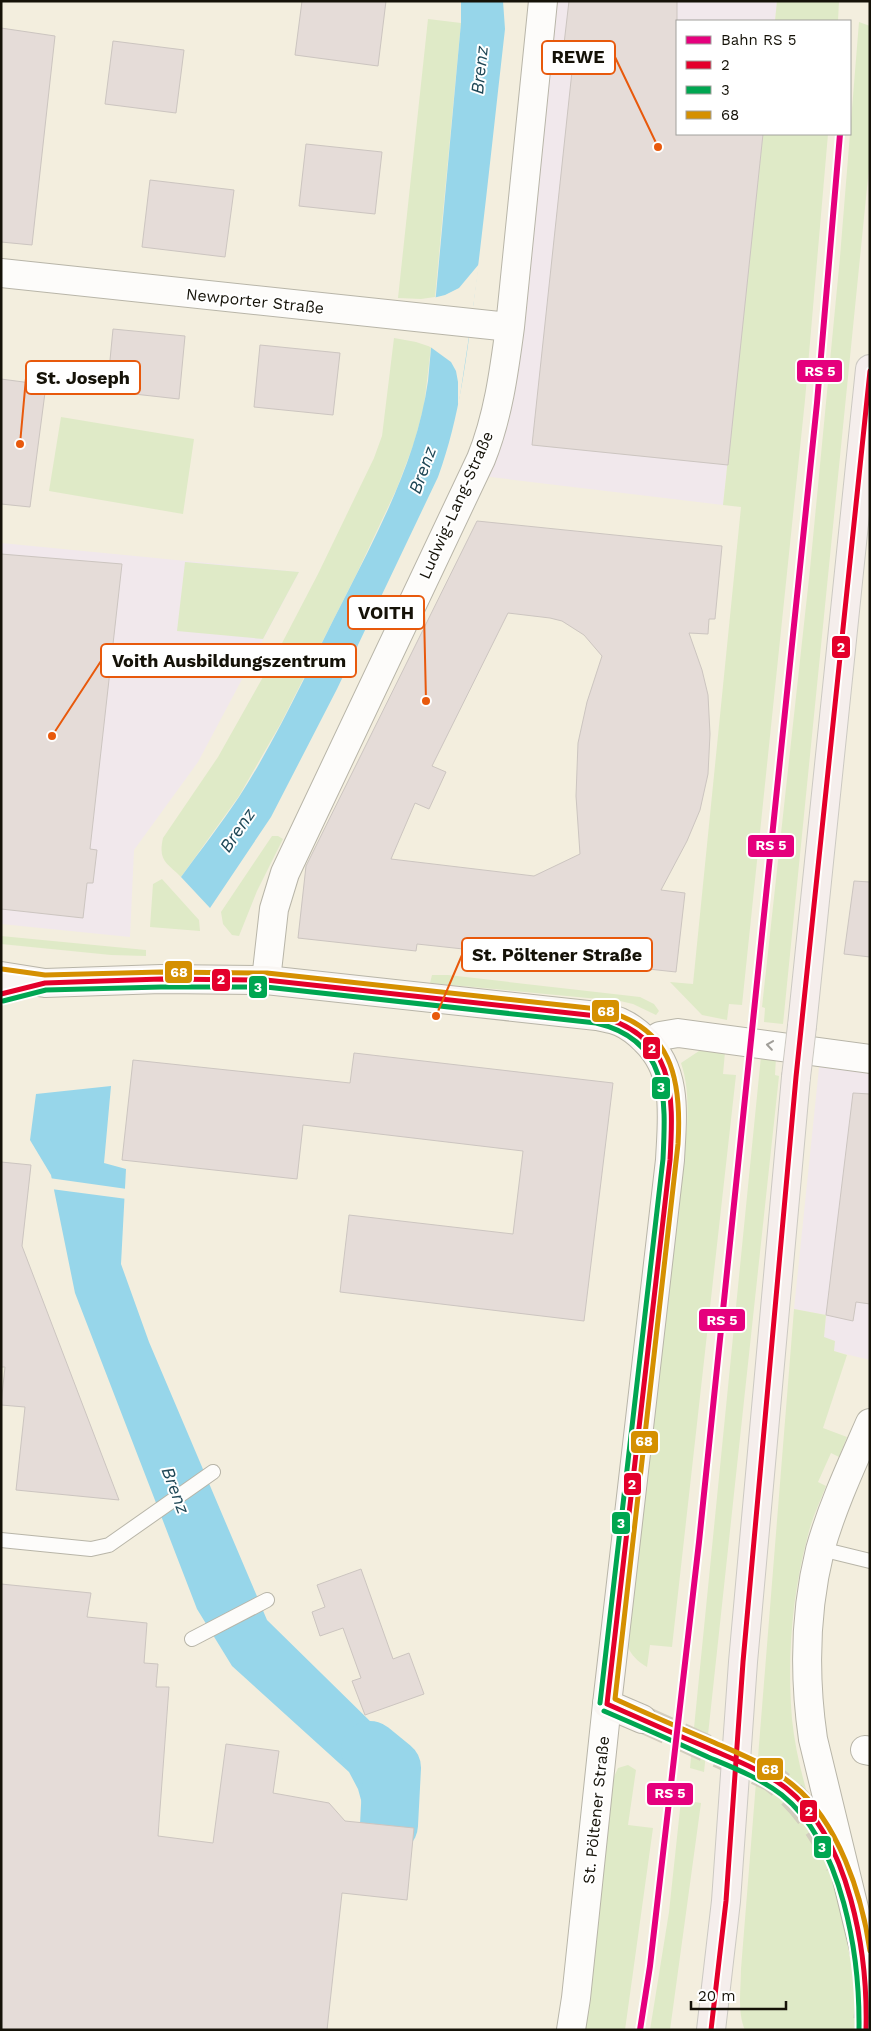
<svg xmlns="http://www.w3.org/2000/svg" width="871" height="2031" font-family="'Work Sans',sans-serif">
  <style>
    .commercial { fill: #f1e8ec }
    .green { fill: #dfeac7 }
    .water { fill: #97d6ea }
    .pier { fill: #f3eede }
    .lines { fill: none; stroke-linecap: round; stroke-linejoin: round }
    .river { stroke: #97d6ea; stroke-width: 58 }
    .building { fill: #e5dcd8; stroke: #ccc5c0; fill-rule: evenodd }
    .secondary-tunnel { stroke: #d2cdbe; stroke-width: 28; stroke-dasharray: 28 14; stroke-linecap: butt }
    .lane-casing { stroke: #b8b5a8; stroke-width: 16 }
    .street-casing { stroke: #b8b5a8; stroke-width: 30 }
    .secondary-casing { stroke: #b8b5a8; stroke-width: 30 }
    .primary-casing { stroke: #ccc9c2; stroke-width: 30 }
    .lane { stroke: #fdfcfa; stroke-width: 14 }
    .street { stroke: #fdfcfa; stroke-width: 28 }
    .secondary { stroke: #f9f6f3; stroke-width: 28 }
    .primary { stroke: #f5eeec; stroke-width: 28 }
    .primary-bridge-casing { stroke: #ccc9c2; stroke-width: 30; stroke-linecap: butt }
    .primary-bridge { stroke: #f5eeec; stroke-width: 28 }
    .bus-1-casing { stroke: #fff; stroke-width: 9 }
    .bus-2-casing { stroke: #fff; stroke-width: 9 }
    .bus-3-casing { stroke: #fff; stroke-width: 9 }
    .bus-1 { stroke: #e4002b; stroke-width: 5 }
    .bus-2 { stroke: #00a651; stroke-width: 5 }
    .bus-3 { stroke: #d59001; stroke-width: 5 }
    .rail-1-casing { stroke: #fff; stroke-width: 10 }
    .rail-1 { stroke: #e5007d; stroke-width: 6 }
    .oneway { stroke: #a09e99 }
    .labels { text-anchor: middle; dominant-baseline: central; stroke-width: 4; stroke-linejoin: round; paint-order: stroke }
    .street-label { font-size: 16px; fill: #151208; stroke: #fff }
    .water-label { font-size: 18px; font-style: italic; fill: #1e4756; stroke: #fff }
    .leader { fill: none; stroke: #e8590c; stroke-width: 2 }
    .callout-dot { fill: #e8590c; stroke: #fff; stroke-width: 2 }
    .callout { fill: #fff; stroke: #e8590c; stroke-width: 2 }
    .callout-label { font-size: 18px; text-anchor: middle; font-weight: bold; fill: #151208 }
    .line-badge { stroke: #fff; stroke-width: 2 }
    .badge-label { font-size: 14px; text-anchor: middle; font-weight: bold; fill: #fff }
  </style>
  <rect width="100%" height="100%" fill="#f3eede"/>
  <path class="commercial" d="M555,1H777L775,21H677V134H763L723,505L482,476Z
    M1,543L299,572L198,762L134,850L130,937L1,924Z
    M820,1058L870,1066V1360L833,1351L824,1337L826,1315L794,1309Z"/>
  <path class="green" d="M777,1H839L838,21H775Z
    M428,19L461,23L435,297L421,299L398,298Z
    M859,22L870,26V158L783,1024L764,1022L765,1008L762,1007L810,569L840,257Z
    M763,134H828L805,400L742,1005L729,1004L727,1020L702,1015L670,982L693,984L741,507L723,505Z
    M394,338L416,342L431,347L424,406L414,443L397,488L357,573L281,723L239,796L181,877C166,862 158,861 163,838L218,757L281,645L318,574L374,458L382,436Z
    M61,417L194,439L183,514L49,491Z
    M185,562L299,572L263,639L177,631Z
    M272,836H278L283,839L257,891L239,936L232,935L223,924L221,912Z
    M162,879L199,920L200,931L150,927L153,884Z
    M1,936L146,950V956L111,955L1,944Z
    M432,975H448L640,997L654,1004L659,1011L656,1015L633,1004L620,1001L430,983Z
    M702,1049L725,1052L723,1074L736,1075L672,1647L650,1645L647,1667C627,1655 625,1643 625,1621L687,1126C688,1104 688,1084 681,1063Z
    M761,1056L776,1057L775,1075L779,1076L704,1772L690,1768Z
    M794,1309L826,1315L824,1337L835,1341L834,1351L847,1355L823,1428L847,1437L839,1457L831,1453L818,1482L826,1486C820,1502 812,1518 808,1535C792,1594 787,1659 792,1719C797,1769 814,1815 828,1862C844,1917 854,1974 860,2030H745C737,2012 741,1988 741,1969Z
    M628,1765L636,1770L628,1825L653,1828L625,2030H583L612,1781L618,1768Z
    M681,1800L701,1803L670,2030H650L669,1912Z"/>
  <path class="water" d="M461,1H503L505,29C495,116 486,204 475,291C467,354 460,417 438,477L337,689L271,817L210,908L181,877C200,851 221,824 239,797C279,735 310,665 344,599C379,530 417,459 428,381L461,23Z
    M111,1086L104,1163L126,1169L121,1264L149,1342L267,1620L376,1727L398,1769L412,1807L409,1823L366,1818L358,1789L349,1772L232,1666L197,1609L75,1293L51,1175L30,1140L36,1094Z"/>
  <path class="pier" d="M479,264L471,323L458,409V382L456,371L451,362L429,346L433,298L445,295L459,288Z
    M49,1178L127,1189V1199L51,1189Z"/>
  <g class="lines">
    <path class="river" d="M370,1750L392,1768L389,1825"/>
  </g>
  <path class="building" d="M302,1H386L378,66L295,55Z
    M569,1H677V134H763L728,465L532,445L573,62L562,61Z
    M1,28L55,36L32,245L1,242Z
    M113,41L184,50L176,113L105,104Z
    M306,144L382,152L375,214L299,206Z
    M150,180L234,190L225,257L142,247Z
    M113,329L185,336L179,399L107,391Z
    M260,345L340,353L333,415L254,407Z
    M1,379L46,385L30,507L1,504Z
    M477,521L722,546L715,619H709L708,634L689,633L702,670L708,695L710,734L708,774L700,810L687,841L661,890L685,893L676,972L417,944L416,951L298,938L306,866ZM508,613L550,618L562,621L584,635L602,656L587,702L578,743L576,796L580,854L534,876L391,859L415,803L429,809L446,772L432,766Z
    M1,554L122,564L90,849L97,850L93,883H87L83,918L1,909Z
    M854,881L870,882V957L844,954Z
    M354,1053L613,1083L584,1321L340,1292L349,1215L513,1234L523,1151L303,1125L297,1179L122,1160L133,1060L350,1083Z
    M853,1093L870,1094V1304L856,1302L853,1321L826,1315Z
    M1,1162L31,1165L22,1246L119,1500L16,1490L25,1407L1,1405L5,1367H1Z
    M361,1569L393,1659L409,1653L424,1694L365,1715L352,1681L361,1678L343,1628L320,1636L312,1612L325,1607L317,1585Z
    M1,1584L91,1593L87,1617L147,1623L144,1663L158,1664L156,1687H169L158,1836L213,1843L226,1744L279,1751L273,1793L329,1803L345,1821L414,1828L407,1900L342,1893L327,2030H1Z"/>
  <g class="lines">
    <path class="secondary-tunnel" d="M642,1719L772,1778C804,1802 820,1829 839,1864
      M865,1950L869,2006L866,2030"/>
    <defs>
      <path id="lane" d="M1,1540L91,1549L109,1545L213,1472
        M821,1549L870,1561
        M192,1639L267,1600"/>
      <path id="street" d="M1,273L510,327
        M266,980L274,909L285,873L481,459C498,417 504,372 510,327L543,1
        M649,1043L660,1036L678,1033L870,1059
        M870,1423C852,1464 832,1507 820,1550C805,1611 804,1677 813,1739L870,1974
        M865,1750L870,1751
        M571,2030L576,1998L607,1704"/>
      <path id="secondary" d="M1,976L45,983L161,979L266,980L597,1016C605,1018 613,1019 620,1022C629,1026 638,1033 645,1040C679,1072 672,1118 670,1160L607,1704L642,1719"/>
      <path id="primary" d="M802,1026L870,369
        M711,2030L726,1901L743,1662L796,1077"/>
    </defs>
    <use href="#lane" class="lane-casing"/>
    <use href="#street" class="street-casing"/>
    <use href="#secondary" class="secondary-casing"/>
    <use href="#primary" class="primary-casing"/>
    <use href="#lane" class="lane"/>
    <use href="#street" class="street"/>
    <use href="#secondary" class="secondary"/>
    <use href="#primary" class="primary"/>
    <defs>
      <path id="primary-bridge" d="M796,1077L802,1026"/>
    </defs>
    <use href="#primary-bridge" class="primary-bridge-casing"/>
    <use href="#primary-bridge" class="primary-bridge"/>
    <defs>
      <path id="bus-1" d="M1,994L45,983L161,979L266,980L597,1016C675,1034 674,1093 670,1160L607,1704
        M607,1704C641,1719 674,1734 708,1748C735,1760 762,1770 786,1788C850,1838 868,1954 866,2030
        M711,2030L726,1901L743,1662L796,1077L870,371"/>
      <path id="bus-2" d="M3,1001L46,990L161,987H266L596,1023C669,1040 666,1098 663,1159L600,1703
        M604,1711C639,1726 673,1741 708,1757C734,1768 760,1778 782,1795C843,1844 860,1956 859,2030"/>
      <path id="bus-3" d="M2,969L45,975L161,972L267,973L598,1009C672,1025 682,1078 678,1144L615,1699C648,1714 680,1728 713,1742C740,1754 769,1765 793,1785C838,1821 862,1895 870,1951"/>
    </defs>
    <use href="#bus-1" class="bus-1-casing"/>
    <use href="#bus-2" class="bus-2-casing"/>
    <use href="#bus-3" class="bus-3-casing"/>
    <use href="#bus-1" class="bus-1"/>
    <use href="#bus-2" class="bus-2"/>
    <use href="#bus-3" class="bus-3"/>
    <defs>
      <path id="rail-1" d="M640,2030L650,1966L699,1542L817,403L840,134"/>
    </defs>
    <use href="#rail-1" class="rail-1-casing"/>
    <use href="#rail-1" class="rail-1"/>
  </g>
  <defs><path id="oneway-chevron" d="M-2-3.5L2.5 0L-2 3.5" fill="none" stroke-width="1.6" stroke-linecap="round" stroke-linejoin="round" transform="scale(1.25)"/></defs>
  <use class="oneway" href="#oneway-chevron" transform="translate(770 1045) rotate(-172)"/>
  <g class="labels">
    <g class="street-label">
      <text transform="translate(255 301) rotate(6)">Newporter Straße</text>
      <text transform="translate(456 505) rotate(-66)">Ludwig-Lang-Straße</text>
      <text transform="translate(596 1810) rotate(-84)">St. Pöltener Straße</text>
    </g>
    <g class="water-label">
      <text transform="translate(479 70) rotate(-84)">Brenz</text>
      <text transform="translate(422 470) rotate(-70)">Brenz</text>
      <text transform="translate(237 830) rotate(-56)">Brenz</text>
      <text transform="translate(176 1490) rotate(69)">Brenz</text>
    </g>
  </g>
  <path class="leader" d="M658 147L615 57M20 444L26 378M426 701L424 613M52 736L101 661M436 1016L462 955"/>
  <g class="callout-dot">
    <circle cx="658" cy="147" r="5"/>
    <circle cx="20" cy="444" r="5"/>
    <circle cx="426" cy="701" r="5"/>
    <circle cx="52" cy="736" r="5"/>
    <circle cx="436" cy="1016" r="5"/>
  </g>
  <g class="callout">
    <rect x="542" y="41" width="73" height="33" rx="5"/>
    <rect x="26" y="361" width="114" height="33" rx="5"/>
    <rect x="348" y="596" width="76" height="33" rx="5"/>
    <rect x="101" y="644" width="255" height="33" rx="5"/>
    <rect x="462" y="938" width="190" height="33" rx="5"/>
  </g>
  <g class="callout-label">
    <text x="578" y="63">REWE</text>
    <text x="83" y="384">St. Joseph</text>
    <text x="386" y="619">VOITH</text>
    <text x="229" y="667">Voith Ausbildungszentrum</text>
    <text x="557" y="961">St. Pöltener Straße</text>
  </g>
  <g class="line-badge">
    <rect x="796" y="359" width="47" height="24" rx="5" fill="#e5007d"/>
    <rect x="831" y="635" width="20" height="24" rx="5" fill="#e4002b"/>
    <rect x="747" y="834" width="48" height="24" rx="5" fill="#e5007d"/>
    <rect x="164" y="960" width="29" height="24" rx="5" fill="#d59001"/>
    <rect x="211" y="968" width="20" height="24" rx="5" fill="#e4002b"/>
    <rect x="248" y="975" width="20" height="24" rx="5" fill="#00a651"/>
    <rect x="591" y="999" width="29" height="24" rx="5" fill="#d59001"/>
    <rect x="642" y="1036" width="19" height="24" rx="5" fill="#e4002b"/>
    <rect x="651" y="1076" width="20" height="24" rx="5" fill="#00a651"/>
    <rect x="698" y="1308" width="48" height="24" rx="5" fill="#e5007d"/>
    <rect x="630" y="1430" width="29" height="24" rx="5" fill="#d59001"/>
    <rect x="623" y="1472" width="19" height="24" rx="5" fill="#e4002b"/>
    <rect x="611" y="1511" width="20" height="24" rx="5" fill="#00a651"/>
    <rect x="756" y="1757" width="28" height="24" rx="5" fill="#d59001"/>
    <rect x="646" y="1782" width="48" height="24" rx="5" fill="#e5007d"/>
    <rect x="799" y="1799" width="19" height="24" rx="5" fill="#e4002b"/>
    <rect x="813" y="1835" width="19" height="24" rx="5" fill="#00a651"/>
  </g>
  <g class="badge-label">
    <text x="820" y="376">RS 5</text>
    <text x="841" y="652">2</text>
    <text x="771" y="850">RS 5</text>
    <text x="179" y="977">68</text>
    <text x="221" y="984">2</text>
    <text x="258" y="992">3</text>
    <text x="606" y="1016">68</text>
    <text x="652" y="1053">2</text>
    <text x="661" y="1092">3</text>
    <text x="722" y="1325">RS 5</text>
    <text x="644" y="1446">68</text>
    <text x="632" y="1489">2</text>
    <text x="621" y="1528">3</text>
    <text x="770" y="1774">68</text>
    <text x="670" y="1798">RS 5</text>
    <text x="809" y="1816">2</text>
    <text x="822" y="1852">3</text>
  </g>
  <rect width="871" height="2031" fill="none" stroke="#151208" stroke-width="5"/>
  <rect x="676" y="20" width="175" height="115" fill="#ffffff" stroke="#a1a09c"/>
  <rect x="686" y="36" width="25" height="8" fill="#e5007d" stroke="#a1a09c"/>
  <text x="721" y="45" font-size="15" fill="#151208">Bahn RS 5</text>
  <rect x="686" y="61" width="25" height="8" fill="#e4002b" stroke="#a1a09c"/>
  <text x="721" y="70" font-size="15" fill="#151208">2</text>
  <rect x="686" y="86" width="25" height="8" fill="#00a651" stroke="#a1a09c"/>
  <text x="721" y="95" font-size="15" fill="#151208">3</text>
  <rect x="686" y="111" width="25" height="8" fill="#d59001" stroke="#a1a09c"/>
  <text x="721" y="120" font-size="15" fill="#151208">68</text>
  <path d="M691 2001v8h95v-8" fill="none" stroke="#151208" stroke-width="2.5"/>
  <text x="698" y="2001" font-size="15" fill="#151208" stroke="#ffffff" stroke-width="4" paint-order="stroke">20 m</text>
</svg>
